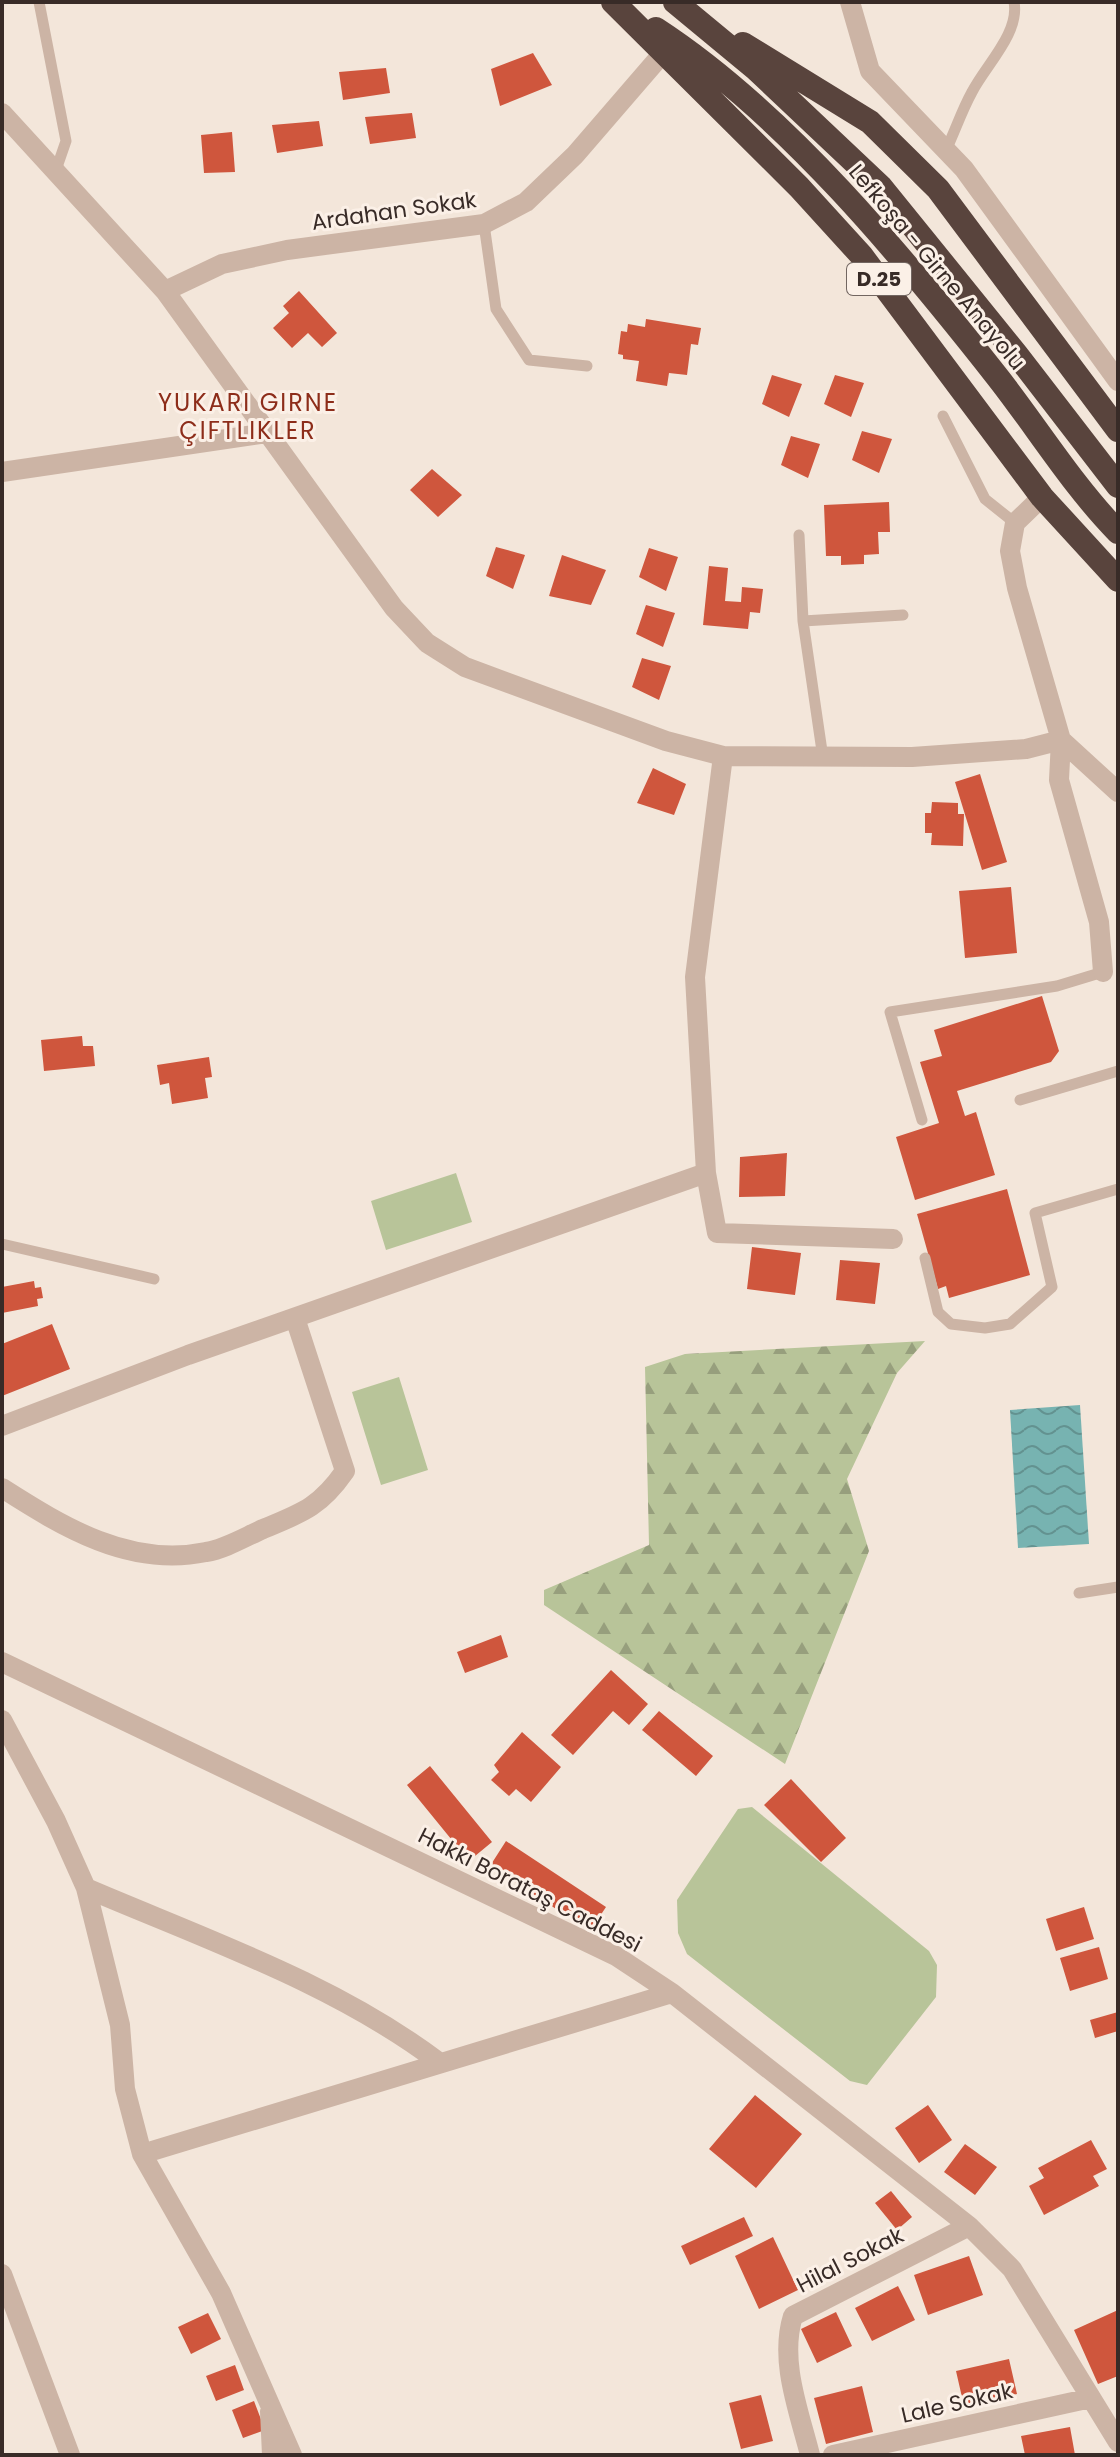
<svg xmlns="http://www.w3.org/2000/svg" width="1120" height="2457" font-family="Poppins,sans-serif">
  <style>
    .grass { fill: #b8c499 }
    .forest { fill: url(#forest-firs) }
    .water { fill: url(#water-waves) }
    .building { fill: #cf563d }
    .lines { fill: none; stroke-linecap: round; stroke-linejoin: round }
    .lane { stroke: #ccb4a5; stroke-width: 11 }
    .street { stroke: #ccb4a5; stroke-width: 20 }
    .highway { stroke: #59443d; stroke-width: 24 }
    .labels { text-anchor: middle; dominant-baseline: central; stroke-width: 6; stroke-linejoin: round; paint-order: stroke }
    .shield { fill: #fbf0e7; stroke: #726661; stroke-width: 2 }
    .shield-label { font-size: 20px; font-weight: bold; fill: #382b27 }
    .street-label { font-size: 22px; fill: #382b27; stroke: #fbf0e7 }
    .neighbourhood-label { font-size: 24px; letter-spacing: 2px; fill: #8d2d1a; stroke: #fbf0e7 }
  </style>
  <defs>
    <pattern id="forest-firs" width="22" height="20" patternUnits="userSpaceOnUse" patternTransform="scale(2)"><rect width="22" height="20" fill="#b8c499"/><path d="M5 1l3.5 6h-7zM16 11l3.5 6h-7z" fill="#979f7d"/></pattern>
    <pattern id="water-waves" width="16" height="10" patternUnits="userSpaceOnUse" patternTransform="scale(2)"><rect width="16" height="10" fill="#77b3b1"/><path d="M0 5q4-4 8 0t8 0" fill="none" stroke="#639290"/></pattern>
  </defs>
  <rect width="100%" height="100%" fill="#f3e6da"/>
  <path class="grass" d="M456,1173L472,1222L386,1250L371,1201Z
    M399,1377L428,1470L381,1485L352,1392Z
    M752,1807L929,1951L937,1965L936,1997L867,2085L850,2081L687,1954L678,1933L677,1900L738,1809Z"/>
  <path class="forest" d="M925,1341L897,1373L847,1479L869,1551L785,1764L544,1605V1590L649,1545L645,1367L685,1354Z"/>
  <path class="water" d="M1080,1405L1089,1544L1018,1548L1010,1410Z"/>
  <path class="building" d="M533,53L552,85L500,106L491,69Z
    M386,68L390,93L343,100L339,72Z
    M412,113L416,138L370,144L365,117Z
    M319,121L323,146L277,153L272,125Z
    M232,132L235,172L204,173L201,135Z
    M299,291L337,333L322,347L308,333L292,348L273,328L289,313L283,306Z
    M646,319L701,328L698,345L691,344L687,375L669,373L667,386L636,381L639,361L623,359V355L618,354L621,331L627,332L628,324L645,327Z
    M772,375L802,384L789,417L762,404Z
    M835,375L864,383L851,417L824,404Z
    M862,431L892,439L879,473L852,460Z
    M791,436L820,444L808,478L781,465Z
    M432,469L462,495L438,517L410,490Z
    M889,502L890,532H878L879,554L864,555V564L841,565V556H826L824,505Z
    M496,547L525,555L513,589L486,576Z
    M649,548L678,557L666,591L639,577Z
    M562,555L606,570L591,605L549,596Z
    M709,566L728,568L725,601L741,602L742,587L763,589L760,613L750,612L748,629L703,625Z
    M646,605L675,613L663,647L636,634Z
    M642,658L671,666L659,700L632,687Z
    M653,768L686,784L674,815L637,803Z
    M980,774L1007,862L982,870L955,782Z
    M932,802L958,803V814H964L963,846L931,845L932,833H925V813H931Z
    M1011,887L1017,953L965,958L959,891Z
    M1042,996L1059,1051L1051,1062L957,1091L965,1116L976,1112L995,1175L915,1200L896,1137L939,1123L920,1062L942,1056L934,1030Z
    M82,1036L83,1046H93L95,1066L44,1071L41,1040Z
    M209,1057L212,1077L205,1078L208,1098L172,1104L169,1083L160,1085L157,1065Z
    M787,1153L785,1196L739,1197L740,1157Z
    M1007,1189L1030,1275L949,1298L946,1286L938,1289L917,1214Z
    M752,1247L801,1253L795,1295L747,1289Z
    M840,1260L880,1263L875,1304L836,1300Z
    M34,1281L35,1288L41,1287L43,1298L37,1299L38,1306L2,1313V1287Z
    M52,1324L70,1369L2,1396V1344Z
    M501,1635L508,1657L465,1673L457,1652Z
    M611,1670L648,1704L629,1725L613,1711L573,1755L551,1735Z
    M659,1711L713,1756L696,1776L642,1730Z
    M522,1732L561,1767L531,1802L516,1789L509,1796L491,1780L499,1772L494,1765Z
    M430,1766L492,1842L469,1861L407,1785Z
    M791,1779L846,1838L821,1862L764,1805Z
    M506,1841L606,1907L590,1931L490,1866Z
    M1084,1907L1094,1939L1056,1951L1046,1919Z
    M1099,1947L1108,1979L1070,1991L1060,1958Z
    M1118,2012V2031L1095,2038L1090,2020Z
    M755,2095L802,2134L756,2188L709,2149Z
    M928,2105L952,2140L919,2163L895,2128Z
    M1091,2140L1107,2169L1093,2176L1099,2186L1044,2215L1029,2186L1044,2178L1038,2168Z
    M965,2144L997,2167L975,2195L944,2172Z
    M891,2191L912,2217L897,2230L875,2203Z
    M744,2217L753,2236L690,2265L681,2246Z
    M773,2237L798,2290L759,2309L735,2256Z
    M969,2256L983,2295L928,2315L914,2275Z
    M898,2286L915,2320L872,2341L855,2308Z
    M1118,2310V2376L1098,2384L1074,2330Z
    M836,2312L852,2346L817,2363L801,2329Z
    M208,2313L221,2339L191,2354L178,2327Z
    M1009,2359L1017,2394L964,2406L956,2371Z
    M235,2365L244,2390L216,2401L206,2376Z
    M862,2386L873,2432L826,2444L814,2398Z
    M761,2395L773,2441L741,2449L729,2403Z
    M254,2401L265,2430L243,2438L232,2410Z
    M1070,2427L1075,2455H1025L1021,2436Z"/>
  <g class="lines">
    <path class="lane" d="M39,2L66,141L56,170
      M946,150C955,131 962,110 972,92C985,66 1020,33 1014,2
      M484,224L496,309L529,360L587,366
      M943,416L985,499L1015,523
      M799,535L803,621L823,758
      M803,621L903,615
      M1020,1100L1118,1071
      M922,1120L890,1012L1057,986L1103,972
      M2,1244L154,1279
      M925,1258L938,1312L951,1324L985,1328L1010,1324L1052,1287L1035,1213L1118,1189
      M1079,1593L1118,1587"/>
    <path class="street" d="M850,2L870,71L964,169L1118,381
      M2,113L165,291L394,608L427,643L465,667L666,741L723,756L912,757L1026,749L1061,740
      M165,291L222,264L287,250L484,224L526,202L575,155L663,53
      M2,472L267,433
      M1042,497L1015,523L1010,551L1017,588L1061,740L1059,780L1099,922L1103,972
      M1061,740L1118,792
      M723,756L695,977L706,1173L717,1233L893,1239
      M2,1426L188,1355L706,1173
      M2,1488C63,1527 130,1568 206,1552C225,1549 245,1537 263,1529C302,1513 320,1507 345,1471L295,1318
      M2,1662L616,1956L672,1993L969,2226L1012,2269L1118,2442
      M2,1720L56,1821L86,1888L120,2025L125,2089L142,2154L221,2293L292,2455
      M86,1888C205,1939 336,1984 440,2063
      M142,2154L672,1993
      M2,2274L70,2455
      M270,2411L272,2455
      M810,2455C799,2411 779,2361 793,2316L969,2226
      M833,2455L1091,2398"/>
    <path class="highway" d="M613,2L799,187L861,255L1042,497L1118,580
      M675,2L756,69L881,187L1017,355L1118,486
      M656,29C785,113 904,258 999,379C1038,429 1073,486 1118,532
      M743,44L870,122L938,189L1118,430"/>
  </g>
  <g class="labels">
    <rect class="shield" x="847" y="263" width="64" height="32" rx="6"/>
    <g class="shield-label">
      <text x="879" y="279">D.25</text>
    </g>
    <g class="street-label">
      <text transform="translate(394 211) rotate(-8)">Ardahan Sokak</text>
      <text transform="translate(937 267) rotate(50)">Lefkoşa - Girne Anayolu</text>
      <text transform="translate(530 1890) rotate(27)">Hakkı Borataş Caddesi</text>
      <text transform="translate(850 2260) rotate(-27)">Hilal Sokak</text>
      <text transform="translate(957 2403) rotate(-13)">Lale Sokak</text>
    </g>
    <g class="neighbourhood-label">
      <text x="248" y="402">YUKARI GIRNE<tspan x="248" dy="28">ÇIFTLIKLER</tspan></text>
    </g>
  </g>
  <rect width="1120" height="2457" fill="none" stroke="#382b27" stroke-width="8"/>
</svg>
